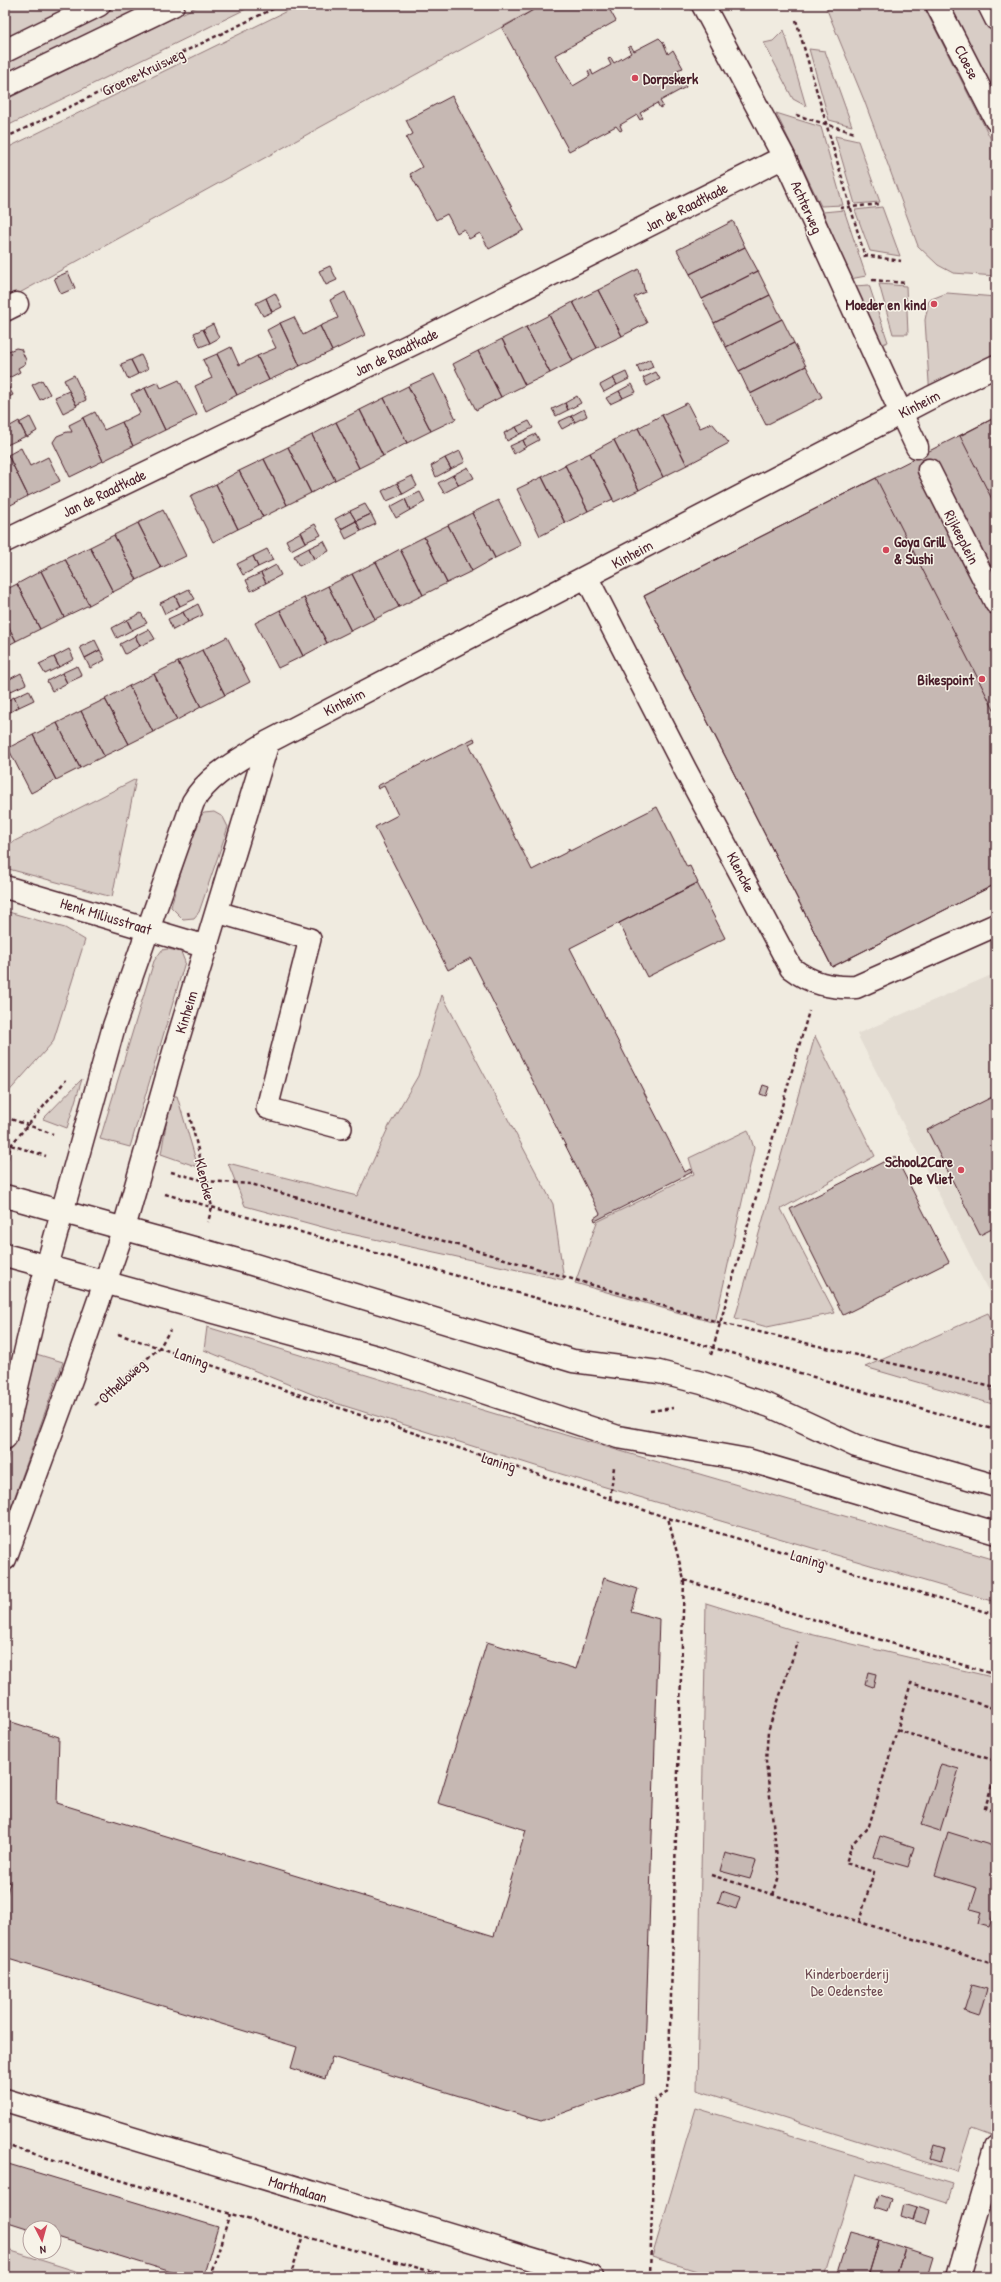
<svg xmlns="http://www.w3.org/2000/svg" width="1001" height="2282" font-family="'Patrick Hand',sans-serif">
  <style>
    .built { fill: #e3dcd2 }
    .green { fill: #d8cdc6; stroke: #917678 }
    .building { fill: #c6b8b3; stroke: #4a1f2b }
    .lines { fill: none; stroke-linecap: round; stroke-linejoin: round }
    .service-casing { stroke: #4a1f2b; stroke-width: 24 }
    .pedestrian-casing { stroke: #4a1f2b; stroke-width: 25 }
    .minor-casing { stroke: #4a1f2b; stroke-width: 25 }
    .secondary-casing { stroke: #4a1f2b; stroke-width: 25 }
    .primary-casing { stroke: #4a1f2b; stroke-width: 25 }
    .path { stroke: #4a1f2b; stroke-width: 2.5; stroke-dasharray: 4 3; stroke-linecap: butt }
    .service { stroke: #f7f3e8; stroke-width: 21 }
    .pedestrian { stroke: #f7f3e8; stroke-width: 22 }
    .minor { stroke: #f7f3e8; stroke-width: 22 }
    .secondary { stroke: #f7f3e8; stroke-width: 22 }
    .primary { stroke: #f7f3e8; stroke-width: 22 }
    .poi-dot { fill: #d1495b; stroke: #f7f3e8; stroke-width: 1.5 }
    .labels { text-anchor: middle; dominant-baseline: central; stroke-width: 3; stroke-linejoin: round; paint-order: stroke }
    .street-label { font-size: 15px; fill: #4a1f2b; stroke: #f7f3e8 }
    .poi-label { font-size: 15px; font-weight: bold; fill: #4a1f2b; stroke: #f7f3e8; text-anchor: end }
    .park-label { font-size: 15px; fill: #6e4a52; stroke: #f7f3e8 }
  </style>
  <rect width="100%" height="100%" fill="#f0ebe0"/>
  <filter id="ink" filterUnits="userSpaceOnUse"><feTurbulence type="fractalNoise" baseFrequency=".025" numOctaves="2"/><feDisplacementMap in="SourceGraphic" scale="8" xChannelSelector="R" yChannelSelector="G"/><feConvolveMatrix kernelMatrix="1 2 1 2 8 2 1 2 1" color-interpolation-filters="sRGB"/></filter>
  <g filter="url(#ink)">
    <path class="built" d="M996,973V1306L857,1034Z"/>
    <path class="green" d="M5,5H75L5,39Z
      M120,5H152L5,76V61Z
      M200,5H254L5,127V100Z
      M299,5H542L5,301V149Z
      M825,5H923L996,149V276L953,273L938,265L918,246L864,100Z
      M949,5H978L996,40V97Z
      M784,30L806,106L793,99L764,43L773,41Z
      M809,49L825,51L852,126L829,120Z
      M776,113L821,127L843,205L821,206Z
      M835,136L858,141L880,202L855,204Z
      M882,207L900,256L870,251L855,210Z
      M844,210L866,276L850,279L823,212Z
      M879,284L906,286L908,334H893Z
      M869,285L888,342L880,345L854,286Z
      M947,293L996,297V366L930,398L925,320L929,300Z
      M136,779L112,897L5,868V846Z
      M214,812L223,817L228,827L199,912L194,918L183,919L171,907L173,899L197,819L204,813Z
      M5,911L65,928L85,940L53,1042L5,1096Z
      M168,949L181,952L185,962L130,1147L100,1139L154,961L162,950Z
      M442,995L553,1204L564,1280L337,1231L245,1206L228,1163L357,1196L389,1126L418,1076Z
      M815,1036L875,1156L781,1209L835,1313L767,1327L735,1318Z
      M82,1079L67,1128L43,1119Z
      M171,1096H177L198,1167L161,1154Z
      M748,1130L754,1148L715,1323L575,1283L597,1222L694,1174L689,1158Z
      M988,1313L996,1328V1405L865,1367Z
      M207,1327L572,1437L996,1560V1602L561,1474L329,1401L204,1350Z
      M33,1353L63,1362L5,1524V1470Z
      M706,1603L793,1630L996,1678V2137L971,2128L957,2172L697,2090Z
      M696,2108L953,2185L947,2203L856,2174L824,2277H716L652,2257Z
      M5,2249L95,2277H5Z"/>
    <path class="building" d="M542,5H607L616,21L555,55L573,86L590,76L588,71L591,70L593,75L611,65L608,59L611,58L614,63L631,53L628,48L631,46L634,51L659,38L663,42L668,54L673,50L683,68L677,70L686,87L660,101L663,106L660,108L657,103L640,113L643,118L640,120L637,115L620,125L622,130L620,131L616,126L569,151L502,28Z
      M452,96L524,230L489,249L480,233L469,239L464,229L457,233L447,214L436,220L410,174L422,167L406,138L413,134L406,120Z
      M733,221L745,247L690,274L677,250Z
      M745,247L758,271L702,299L690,274Z
      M330,266L337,280L326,285L319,271Z
      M639,269L645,292L634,297L647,323L622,336L598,290Z
      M758,271L770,295L714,323L702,299Z
      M68,272L75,288L61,294L54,278Z
      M598,290L622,336L597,348L573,302Z
      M345,292L365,335L332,351L320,326L338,318L330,300Z
      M275,293L282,307L272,312L266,298Z
      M770,295L782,319L726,347L714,323Z
      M266,298L272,312L263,316L256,303Z
      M573,302L597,348L573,361L549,315Z
      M549,315L573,361L550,373L526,327Z
      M294,317L303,335L320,326L332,351L300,366L280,323Z
      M782,319L794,343L739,371L726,347Z
      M280,323L300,366L269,380L257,356L276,348L267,330Z
      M213,324L219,338L210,343L203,329Z
      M526,327L550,373L525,385L502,339Z
      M203,329L210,343L200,347L194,333Z
      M502,339L525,385L501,397L478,351Z
      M794,343L806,366L750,394L739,371Z
      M5,345L9,351L16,348L21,349L26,360L25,364L18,368L20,372L5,380L13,395L5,399Z
      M231,347L239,365L257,356L269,380L237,395L217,354Z
      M478,351L501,397L476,410L453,364Z
      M217,354L237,395L206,411L195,386L212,378L203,360Z
      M141,355L148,369L138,374L131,360Z
      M650,359L653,367L640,373L637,366Z
      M131,360L138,374L128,379L121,364Z
      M806,366L822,397L766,425L750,394Z
      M626,372L629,379L617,385L613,378Z
      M656,372L660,379L647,386L643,378Z
      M434,374L456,419L431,431L408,386Z
      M74,375L86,400L76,405L64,380Z
      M613,378L617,385L604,392L600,385Z
      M42,380L50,394L40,400L32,385Z
      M179,380L197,415L165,430L145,388L158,382L161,388Z
      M632,384L636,392L623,398L619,391Z
      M408,386L431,431L407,443L384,398Z
      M145,388L165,430L133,446L122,422L140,413L131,394Z
      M69,391L77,406L63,413L55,397Z
      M619,391L623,398L610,404L606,398Z
      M577,396L581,403L568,410L565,403Z
      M384,398L407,443L383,456L360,410Z
      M565,403L568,410L556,416L552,409Z
      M687,403L700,428L712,423L729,443L687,465L662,415Z
      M584,409L587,416L575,422L571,416Z
      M360,410L383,456L359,468L336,422Z
      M95,412L104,430L122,422L133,446L103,461L83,418Z
      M662,415L687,465L663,477L638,428Z
      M571,416L575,422L562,429L558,422Z
      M30,417L37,431L27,437L19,423Z
      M996,417V884L832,967L644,596Z
      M996,417V507L960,436Z
      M83,418L103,461L70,477L53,442L57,436L67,432H72L69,425Z
      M19,421L26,436L7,445L5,429Z
      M529,421L533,428L520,434L516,427Z
      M336,422L359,468L335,480L312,435Z
      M516,427L520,434L507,441L504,433Z
      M638,428L663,477L639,490L614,440Z
      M536,434L539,440L526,447L523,440Z
      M312,435L335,480L311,493L288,447Z
      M523,440L526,447L514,454L510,446Z
      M614,440L639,490L614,502L590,453Z
      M288,447L311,493L287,505L264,459Z
      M21,448L30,466L48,457L60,481L28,496L8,455Z
      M460,451L465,462L451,469L445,458Z
      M590,453L613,499L588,511L565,465Z
      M8,455L28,496L5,508V456Z
      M445,458L451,469L436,477L431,466Z
      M264,459L287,505L263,517L239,471Z
      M565,465L588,511L565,523L542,477Z
      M468,467L474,478L459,485L453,475Z
      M239,471L263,517L238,529L216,484Z
      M453,475L459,485L444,493L438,483Z
      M412,476L417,486L403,494L397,483Z
      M542,477L565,523L540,536L517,489Z
      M876,478L996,714V884L832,967L644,596Z
      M397,483L403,494L387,501L382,491Z
      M216,484L238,529L213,542L190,496Z
      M420,492L425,502L410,510L405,499Z
      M405,499L410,510L396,518L390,507Z
      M498,500L521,545L495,558L472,513Z
      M365,504L371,514L356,521L350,511Z
      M163,510L186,556L161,568L138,523Z
      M350,511L356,521L341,529L335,519Z
      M472,513L495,558L472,571L448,525Z
      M371,514L376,524L361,531L356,521Z
      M356,521L361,531L346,539L341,529Z
      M138,523L161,568L137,580L114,535Z
      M315,524L321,535L306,542L301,532Z
      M448,525L472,571L447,583L424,537Z
      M301,532L306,542L291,550L286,540Z
      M114,535L137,580L113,592L90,547Z
      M424,537L447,583L423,595L400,549Z
      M324,541L329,551L314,559L309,548Z
      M90,547L113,592L89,605L65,559Z
      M309,548L314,559L299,566L294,556Z
      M267,549L273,560L258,567L253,556Z
      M400,549L423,595L399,607L376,562Z
      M253,556L258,567L243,575L237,564Z
      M65,559L89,605L64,617L41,571Z
      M376,562L399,607L375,619L352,574Z
      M276,565L281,575L266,583L261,573Z
      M41,571L64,617L40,629L17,584Z
      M261,573L266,583L251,591L246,580Z
      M352,574L375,619L351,631L328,586Z
      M17,584L40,629L16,641L5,620V590Z
      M328,586L351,631L327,643L304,598Z
      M189,589L195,599L180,606L175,596Z
      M175,596L180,606L165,614L160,603Z
      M304,598L327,643L303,656L280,610Z
      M198,604L203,615L188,622L183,612Z
      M280,610L303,656L278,668L255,623Z
      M183,612L188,622L173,630L168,619Z
      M141,613L147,623L132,630L127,620Z
      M5,620L16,641L5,647Z
      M127,620L132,630L117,638L112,628Z
      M149,629L155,639L140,646L135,636Z
      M135,636L140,646L125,654L120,644Z
      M227,637L250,682L225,695L202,650Z
      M95,640L100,650L85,658L80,647Z
      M69,649L74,659L59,667L54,657Z
      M100,650L105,660L90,668L85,658Z
      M202,650L225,695L201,707L178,662Z
      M54,657L59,667L45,674L39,664Z
      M178,662L201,707L177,720L154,674Z
      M77,666L82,676L67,683L62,673Z
      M21,673L26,684L11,691L6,681Z
      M62,673L67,683L52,691L47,681Z
      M154,674L177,720L153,732L129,686Z
      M5,681L11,691L5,695Z
      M129,686L153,732L129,744L105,699Z
      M29,690L34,700L19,707L14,697Z
      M14,697L19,707L5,715V702Z
      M105,699L129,744L104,756L81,711Z
      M81,711L104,756L80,768L57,723Z
      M57,723L80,768L56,780L33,735Z
      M33,735L56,780L31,793L8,748Z
      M474,738L475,741L469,744L532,870L569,851L568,848L570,851L657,807L687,867L690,866L698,883L570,948L685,1172L690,1169L692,1172L595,1221L594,1218L600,1214L471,958L448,970L375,827L398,815L384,786L378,789L377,786Z
      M697,883L725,938L647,977L619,923Z
      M763,1085L769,1087L766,1096L760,1094Z
      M996,1095V1227L980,1235L927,1130Z
      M895,1156L949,1262L843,1315L790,1209Z
      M604,1578L638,1589L631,1611L659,1619L644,2084L541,2121L332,2057L325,2079L291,2068L297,2047L5,1958V1900L10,1882L5,1880V1720L59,1737L57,1803L494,1936L526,1830L438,1803L487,1642L576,1669Z
      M868,1672L876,1674L873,1687L865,1684Z
      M941,1764L959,1769L940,1831L921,1825Z
      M948,1832L996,1847V1917L993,1916L989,1927L978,1924L981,1912L970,1909L977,1888L935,1875Z
      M880,1836L914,1847L908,1867L873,1857Z
      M725,1853L756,1861L750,1879L720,1871Z
      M722,1891L740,1897L736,1909L718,1903Z
      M972,1985L987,1989L979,2016L964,2011Z
      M934,2145L944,2148L940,2162L930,2159Z
      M5,2163L218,2227L203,2277H177L178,2274L54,2236V2228L30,2229L5,2221Z
      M879,2195L891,2199L887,2212L875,2208Z
      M904,2203L917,2207L913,2220L901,2216Z
      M917,2207L930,2211L926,2224L913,2220Z
      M850,2232L879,2240L868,2277H836Z
      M879,2240L905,2248L896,2277H868Z
      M905,2248L933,2257L927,2277H896Z"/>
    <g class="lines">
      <defs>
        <path id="service" d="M217,912L310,939L267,1108L341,1128"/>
        <path id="pedestrian" d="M901,413L917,447
          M929,470L996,603"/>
        <path id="minor" d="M703,5L784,157L901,413
          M937,5L996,120
          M989,5L996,19
          M5,310L17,304
          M5,541L425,338L784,157
          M587,578L685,769L791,968C812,984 830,988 856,987L996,925
          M5,887L207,947
          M5,1438L36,1306L114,1026L193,802C209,774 241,759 268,742L930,398L996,366
          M5,1559L72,1377L124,1228L174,1052L268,742
          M5,2100L592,2277
          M958,2277L996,2147"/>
        <path id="secondary" d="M5,1196L245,1262L573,1361L659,1372L702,1383L770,1406L856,1446L996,1486
          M5,1255L381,1358L618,1437L748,1460L996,1533"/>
        <path id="primary" d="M5,51L99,5
          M5,86L173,5"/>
      </defs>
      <use href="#service" class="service-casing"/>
      <use href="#pedestrian" class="pedestrian-casing"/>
      <use href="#minor" class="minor-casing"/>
      <use href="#secondary" class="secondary-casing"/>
      <use href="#primary" class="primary-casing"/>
      <path class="path" d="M796,20L865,257
        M796,115L855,133
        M5,138L281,5
        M840,208L881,204
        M864,255L901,261
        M872,280L906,283
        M189,1113L212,1207L208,1222
        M5,1117L53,1134
        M11,1145L46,1156
        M5,1166L11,1145L66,1080
        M171,1172L206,1181L251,1184L721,1323L996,1388
        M165,1194L714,1348L996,1430
        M118,1334L668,1518L996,1615
        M711,1355L809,1011
        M95,1405L160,1347L170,1330
        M650,1411L673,1408
        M610,1499L614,1467
        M684,1580L996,1675
        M897,1730L996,1761
        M996,1772L985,1808L996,1812
        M711,1875L996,1965
        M773,1895L779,1876L766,1761L768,1731L798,1642
        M859,1922L874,1872L846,1863L852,1844L869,1826L911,1683L996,1709
        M5,2145L303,2236L451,2277
        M210,2277L230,2214
        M290,2277L303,2236
        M650,2277L655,2099L668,2092L684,1580L668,1518"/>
      <use href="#service" class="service"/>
      <use href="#pedestrian" class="pedestrian"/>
      <use href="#minor" class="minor"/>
      <use href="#secondary" class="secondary"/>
      <use href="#primary" class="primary"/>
    </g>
  </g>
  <g class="poi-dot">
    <circle cx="635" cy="78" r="4"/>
    <circle cx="934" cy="304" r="4"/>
    <circle cx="886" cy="550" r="4"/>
    <circle cx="982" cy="679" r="4"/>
    <circle cx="961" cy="1170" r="4"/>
  </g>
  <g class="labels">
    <g class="street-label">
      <text transform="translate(967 62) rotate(63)">Cloese</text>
      <text transform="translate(143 72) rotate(-26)">Groene Kruisweg</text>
      <text transform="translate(686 207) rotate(-27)">Jan de Raadtkade</text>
      <text transform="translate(807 207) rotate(66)">Achterweg</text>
      <text transform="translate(396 352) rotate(-26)">Jan de Raadtkade</text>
      <text transform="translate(919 404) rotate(-27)">Kinheim</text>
      <text transform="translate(104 493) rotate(-26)">Jan de Raadtkade</text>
      <text transform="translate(962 537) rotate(63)">Rijkeeplein</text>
      <text transform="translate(632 554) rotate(-28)">Kinheim</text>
      <text transform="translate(344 702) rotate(-27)">Kinheim</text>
      <text transform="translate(741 872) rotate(62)">Klencke</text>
      <text transform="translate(106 916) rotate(17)">Henk Miliusstraat</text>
      <text transform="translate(186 1012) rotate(-73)">Kinheim</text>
      <text transform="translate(205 1179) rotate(76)">Klencke</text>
      <text transform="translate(192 1358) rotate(20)">Laning</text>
      <text transform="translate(122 1381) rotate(-42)">Othelloweg</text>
      <text transform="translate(499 1462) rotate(18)">Laning</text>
      <text transform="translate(808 1559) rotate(16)">Laning</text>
      <text transform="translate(298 2189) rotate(17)">Marthalaan</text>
    </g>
    <g class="poi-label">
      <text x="643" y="78" text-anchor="start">Dorpskerk</text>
      <text x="926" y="304">Moeder en kind</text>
      <text x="894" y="541" text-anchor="start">Goya Grill<tspan x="894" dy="17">&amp; Sushi</tspan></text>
      <text x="974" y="679">Bikespoint</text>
      <text x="953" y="1161">School2Care<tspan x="953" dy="17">De Vliet</tspan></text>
    </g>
    <g class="park-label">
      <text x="847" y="1973">Kinderboerderij<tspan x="847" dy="17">De Oedenstee</tspan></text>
    </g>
  </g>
  <rect width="1001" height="2282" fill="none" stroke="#f7f3e8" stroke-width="20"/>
  <rect x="10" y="10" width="981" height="2262" fill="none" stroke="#4a1f2b" stroke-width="1.5" filter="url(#ink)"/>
  <g transform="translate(42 2240) rotate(174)"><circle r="19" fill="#f7f3e8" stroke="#b29e9c"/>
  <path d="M0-3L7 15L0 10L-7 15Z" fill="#d1495b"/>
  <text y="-6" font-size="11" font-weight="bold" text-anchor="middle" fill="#4a1f2b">N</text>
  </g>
</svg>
